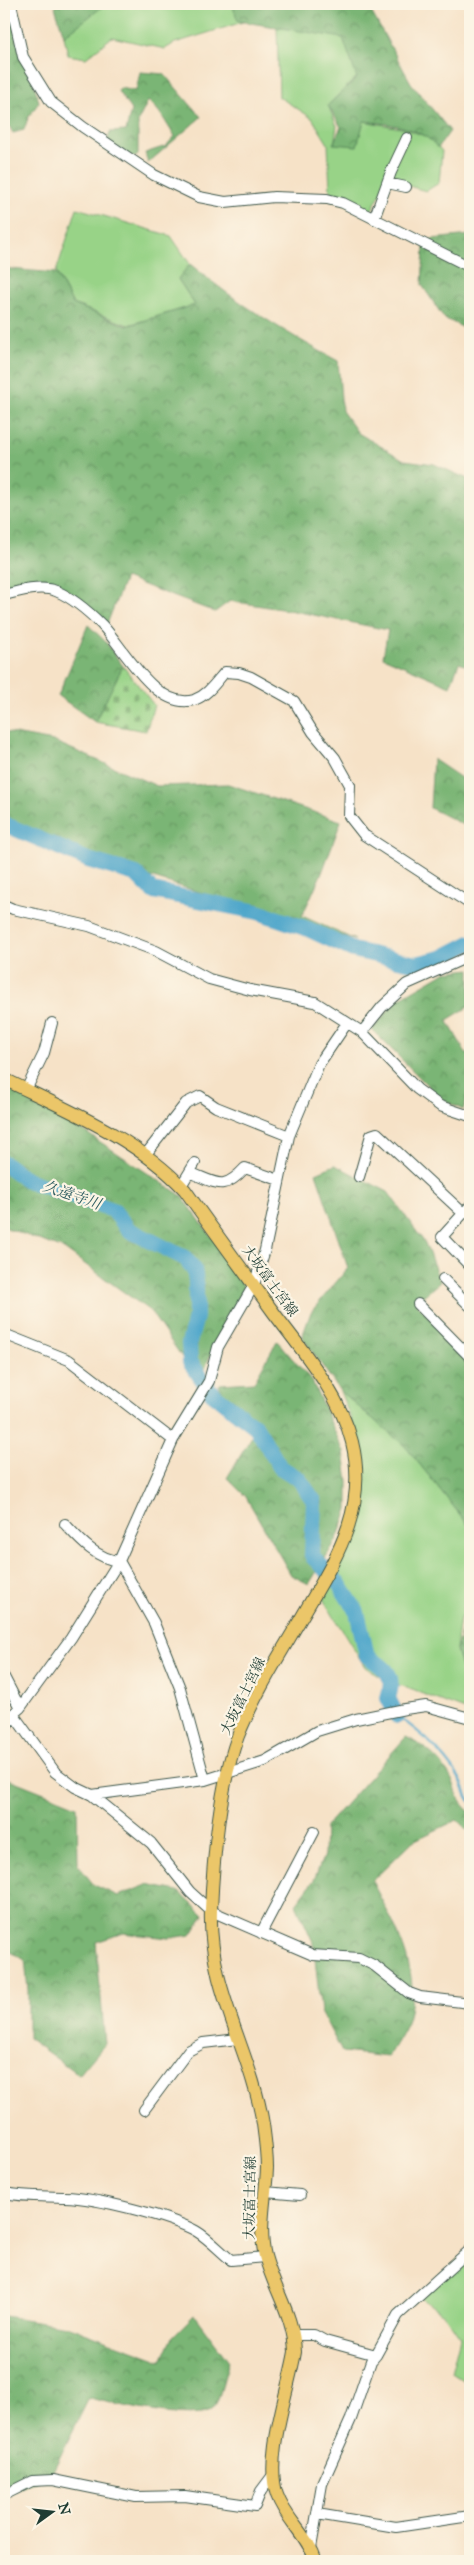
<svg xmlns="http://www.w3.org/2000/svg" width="474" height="2565" font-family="'IM FELL Great Primer','Noto Serif JP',serif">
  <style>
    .green { fill: #98d387; stroke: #5c885e }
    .forest { fill: url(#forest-crowns); stroke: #4c7954 }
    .cemetery { fill: url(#cemetery-stones); stroke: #5c885e }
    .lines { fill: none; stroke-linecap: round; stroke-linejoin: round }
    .stream { stroke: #4da6ca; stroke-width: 2.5 }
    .river { stroke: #4da6ca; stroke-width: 16 }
    .minor-casing { stroke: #3f564a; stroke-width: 12 }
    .major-casing { stroke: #3f564a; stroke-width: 14 }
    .minor { stroke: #fff; stroke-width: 10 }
    .major { stroke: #ebc669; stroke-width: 12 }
    .labels { text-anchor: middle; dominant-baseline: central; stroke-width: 4.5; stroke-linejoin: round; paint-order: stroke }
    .street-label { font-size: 14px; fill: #1f3d34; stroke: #fcf5e5 }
    .water-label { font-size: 15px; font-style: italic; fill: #2d5c61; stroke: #fcf5e5 }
  </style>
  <defs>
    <pattern id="forest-crowns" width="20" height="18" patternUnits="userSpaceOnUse" patternTransform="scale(1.25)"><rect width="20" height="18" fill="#7ab574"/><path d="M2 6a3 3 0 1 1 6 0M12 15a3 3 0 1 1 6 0" fill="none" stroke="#639460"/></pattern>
    <pattern id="cemetery-stones" width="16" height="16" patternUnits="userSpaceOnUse" patternTransform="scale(1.25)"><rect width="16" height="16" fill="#98d387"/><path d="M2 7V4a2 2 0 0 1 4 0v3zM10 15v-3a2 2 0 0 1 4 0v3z" fill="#7bac6f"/></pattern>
  </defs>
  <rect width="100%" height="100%" fill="#fcf5e5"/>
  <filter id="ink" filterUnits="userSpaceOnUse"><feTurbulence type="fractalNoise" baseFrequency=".02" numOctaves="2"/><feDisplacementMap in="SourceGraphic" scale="10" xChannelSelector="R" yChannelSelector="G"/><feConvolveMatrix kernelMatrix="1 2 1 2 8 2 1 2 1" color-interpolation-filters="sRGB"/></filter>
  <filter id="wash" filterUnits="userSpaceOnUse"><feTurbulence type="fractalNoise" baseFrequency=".0096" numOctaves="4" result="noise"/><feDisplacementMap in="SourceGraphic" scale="20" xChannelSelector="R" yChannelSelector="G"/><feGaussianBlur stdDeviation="1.12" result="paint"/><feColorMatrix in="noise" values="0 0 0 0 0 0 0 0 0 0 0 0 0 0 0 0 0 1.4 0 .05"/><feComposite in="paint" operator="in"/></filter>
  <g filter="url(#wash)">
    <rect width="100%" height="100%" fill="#f6e2c7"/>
    <path class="green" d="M105,4H234L243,22L175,43L165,49L112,37L86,58L68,55L64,36Z
      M277,27L341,33L359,75L328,105L337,126L334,144L363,121L406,129L430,138L442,151L439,183L426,191L388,180L371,211L330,192L328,144L312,118L279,97Z
      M77,208L171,236L190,264L178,279L195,305L128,325L73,304L56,272Z
      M340,1391L405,1446L470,1527V1612L460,1618L456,1649L464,1678L470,1681V1712L386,1680L365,1667L323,1599L357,1529L360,1473L354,1427Z
      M470,2250V2386L451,2372L460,2337L445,2315L419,2297Z"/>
    <path class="forest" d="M4,4H11L39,102L28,118L24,130L13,133L4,116Z
      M60,4H106L64,36L55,7Z
      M232,4H367L411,83L450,131L438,148C422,127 389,124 364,121L357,146L333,144L341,127L328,105L357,78L343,38L238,21Z
      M140,72L164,74L201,117L148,163L145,153L166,146L175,136C165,123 161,110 148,101L138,121V155L134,158L107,142L110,132L126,131L131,110L118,91L120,88L136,91Z
      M470,235V331L444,318L422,285L424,248L432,239Z
      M190,264C235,302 286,333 338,361L342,411L358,433L404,460L434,464L470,480V667L459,663L450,686L383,657L388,630L294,611L230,601L215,612L125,578L107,624C91,608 67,582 43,583C30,583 16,586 4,588V266L10,269L56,273L73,304L127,326L195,305L178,279Z
      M88,625L105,641L123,666L95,722L58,696Z
      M4,732L53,741L157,786L228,784L341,821L323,870L302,916L355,940L4,832Z
      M433,759L470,784V828L430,808Z
      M470,969V1006L447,1020L466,1053H470V1090L463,1110L440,1098L372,1030L397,1000L445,972Z
      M4,1087L67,1120L182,1196L235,1269L244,1288L209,1358L200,1383L150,1311L64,1249L4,1227Z
      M335,1165L388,1192L425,1243L440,1282L416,1302L470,1364V1527L405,1446L340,1391L302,1337L311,1312L348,1268L316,1173Z
      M277,1341L312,1381L344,1452L348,1481V1509L337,1539L309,1584L291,1575L246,1497L227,1478L254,1433L213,1403L220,1384L254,1382Z
      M470,1618V1678L464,1679L456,1649L466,1620Z
      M406,1737C427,1747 443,1761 453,1782C458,1794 459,1804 470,1812V1833L457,1820L413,1841L372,1881C393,1924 423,1970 408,2019C404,2032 394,2045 388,2057L342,2052L321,2012L313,1942L296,1904L314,1880L324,1855L325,1827Z
      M4,1777L77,1806L78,1865L94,1885L118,1896L147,1885L178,1891L204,1915L191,1935L169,1938L123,1933L96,1942L105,2044L79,2075L28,2038V1990L25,1960L4,1948Z
      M194,2315L229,2362C225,2372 219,2402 213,2409C199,2425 111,2403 89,2398L51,2475L4,2495V2316L67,2326L162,2361L173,2336Z"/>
    <path class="cemetery" d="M123,666L154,705L146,731L95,722Z"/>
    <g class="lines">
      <path class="stream" d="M397,1716C422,1733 442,1751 458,1776C464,1785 464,1793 470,1801"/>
      <path class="river" d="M4,824L88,860L136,874L153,891L258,912L308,929L353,950L416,964L441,958L470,943
        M4,1163L27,1180L113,1210L129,1230L185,1258L194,1269L196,1281V1317L189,1343L190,1362L212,1393L256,1427L280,1467L299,1479L314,1501L312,1556L339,1584L357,1612L367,1656C386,1669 396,1674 388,1698L397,1716"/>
    </g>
  </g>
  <g filter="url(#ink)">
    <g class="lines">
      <defs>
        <path id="minor" d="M11,4L23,57L51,102L83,127L154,175L199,197L225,202L274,197L327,199L343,203L470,267
          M387,183L406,187
          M374,219L391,172L407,138
          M4,595C19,591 41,585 56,591C73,598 89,612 102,625C123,647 156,711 194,700C208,695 216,682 225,672L239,673L251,677L294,701L313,732L335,758L350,785L349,816L364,835L470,904
          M4,905L13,909L89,926L156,951L209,979L250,990L315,1002L362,1032L417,1089L440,1106L470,1116
          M362,1032L382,1007L407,984L470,956
          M26,1090L44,1053L52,1023
          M146,1154L186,1103L200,1096L216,1107L289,1136
          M191,1173C217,1183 223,1192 245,1168L279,1180
          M359,1177L371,1135L377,1133L463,1213
          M181,1186L195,1163
          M470,1206L442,1237L470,1266
          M443,1279L470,1306
          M418,1304L470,1357
          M4,1334L69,1360L173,1440
          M65,1524C79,1539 96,1559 119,1561
          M119,1561L154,1623L180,1688L205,1780
          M4,1677L20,1708
          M13,1714L55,1772L75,1787L92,1795L151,1843L190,1892L211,1911L313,1955L359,1958L375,1966L409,1993L420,1997L470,2003
          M4,1731L13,1714L20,1708L71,1638L119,1561L173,1440L209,1381L218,1347L254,1285L265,1250L289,1136L319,1064L347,1023
          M92,1795L205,1780L265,1761L317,1731L356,1719L405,1709L426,1706L470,1718
          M261,1933L314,1832
          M144,2110L188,2051L203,2043L238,2039
          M265,2192L300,2195
          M4,2193C25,2197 44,2196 65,2197C96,2198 169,2216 196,2231C208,2238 220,2251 231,2260L265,2257
          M294,2335H314L325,2341L376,2355
          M4,2495L32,2481L53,2480L136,2497L185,2496L255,2506L261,2491L273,2475
          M317,2514L396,2527L470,2516
          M311,2548L322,2484L351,2419L371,2361L376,2355L398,2315L470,2250"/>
        <path id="major" d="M4,1079C67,1110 137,1138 185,1190C214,1231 244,1272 274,1313C303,1352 340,1394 352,1442C368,1507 338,1555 307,1608C283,1650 256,1691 238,1736C220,1784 213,1859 211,1910C208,1989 251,2050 263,2124C265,2139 267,2153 267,2168C266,2197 258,2228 265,2256C274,2290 294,2316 295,2352C288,2392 264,2458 277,2495C286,2520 308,2536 316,2561"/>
      </defs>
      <use href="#minor" class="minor-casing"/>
      <use href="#major" class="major-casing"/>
      <use href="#minor" class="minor"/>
      <use href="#major" class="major"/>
    </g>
  </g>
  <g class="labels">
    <g class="street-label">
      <text transform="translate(270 1281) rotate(54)">大坂富士宮線</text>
      <text transform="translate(243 1696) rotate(-64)">大坂富士宮線</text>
      <text transform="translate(250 2198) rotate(-89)">大坂富士宮線</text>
    </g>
    <g class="water-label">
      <text transform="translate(72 1195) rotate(19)">久遠寺川</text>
    </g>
  </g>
  <rect width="474" height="2565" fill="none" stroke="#fcf5e5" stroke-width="20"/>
  <g transform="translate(52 2512) rotate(75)" stroke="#fcf5e5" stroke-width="4" paint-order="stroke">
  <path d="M0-4L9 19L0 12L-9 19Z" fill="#1f3d34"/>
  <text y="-8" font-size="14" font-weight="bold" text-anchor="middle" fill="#1f3d34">N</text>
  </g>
</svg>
